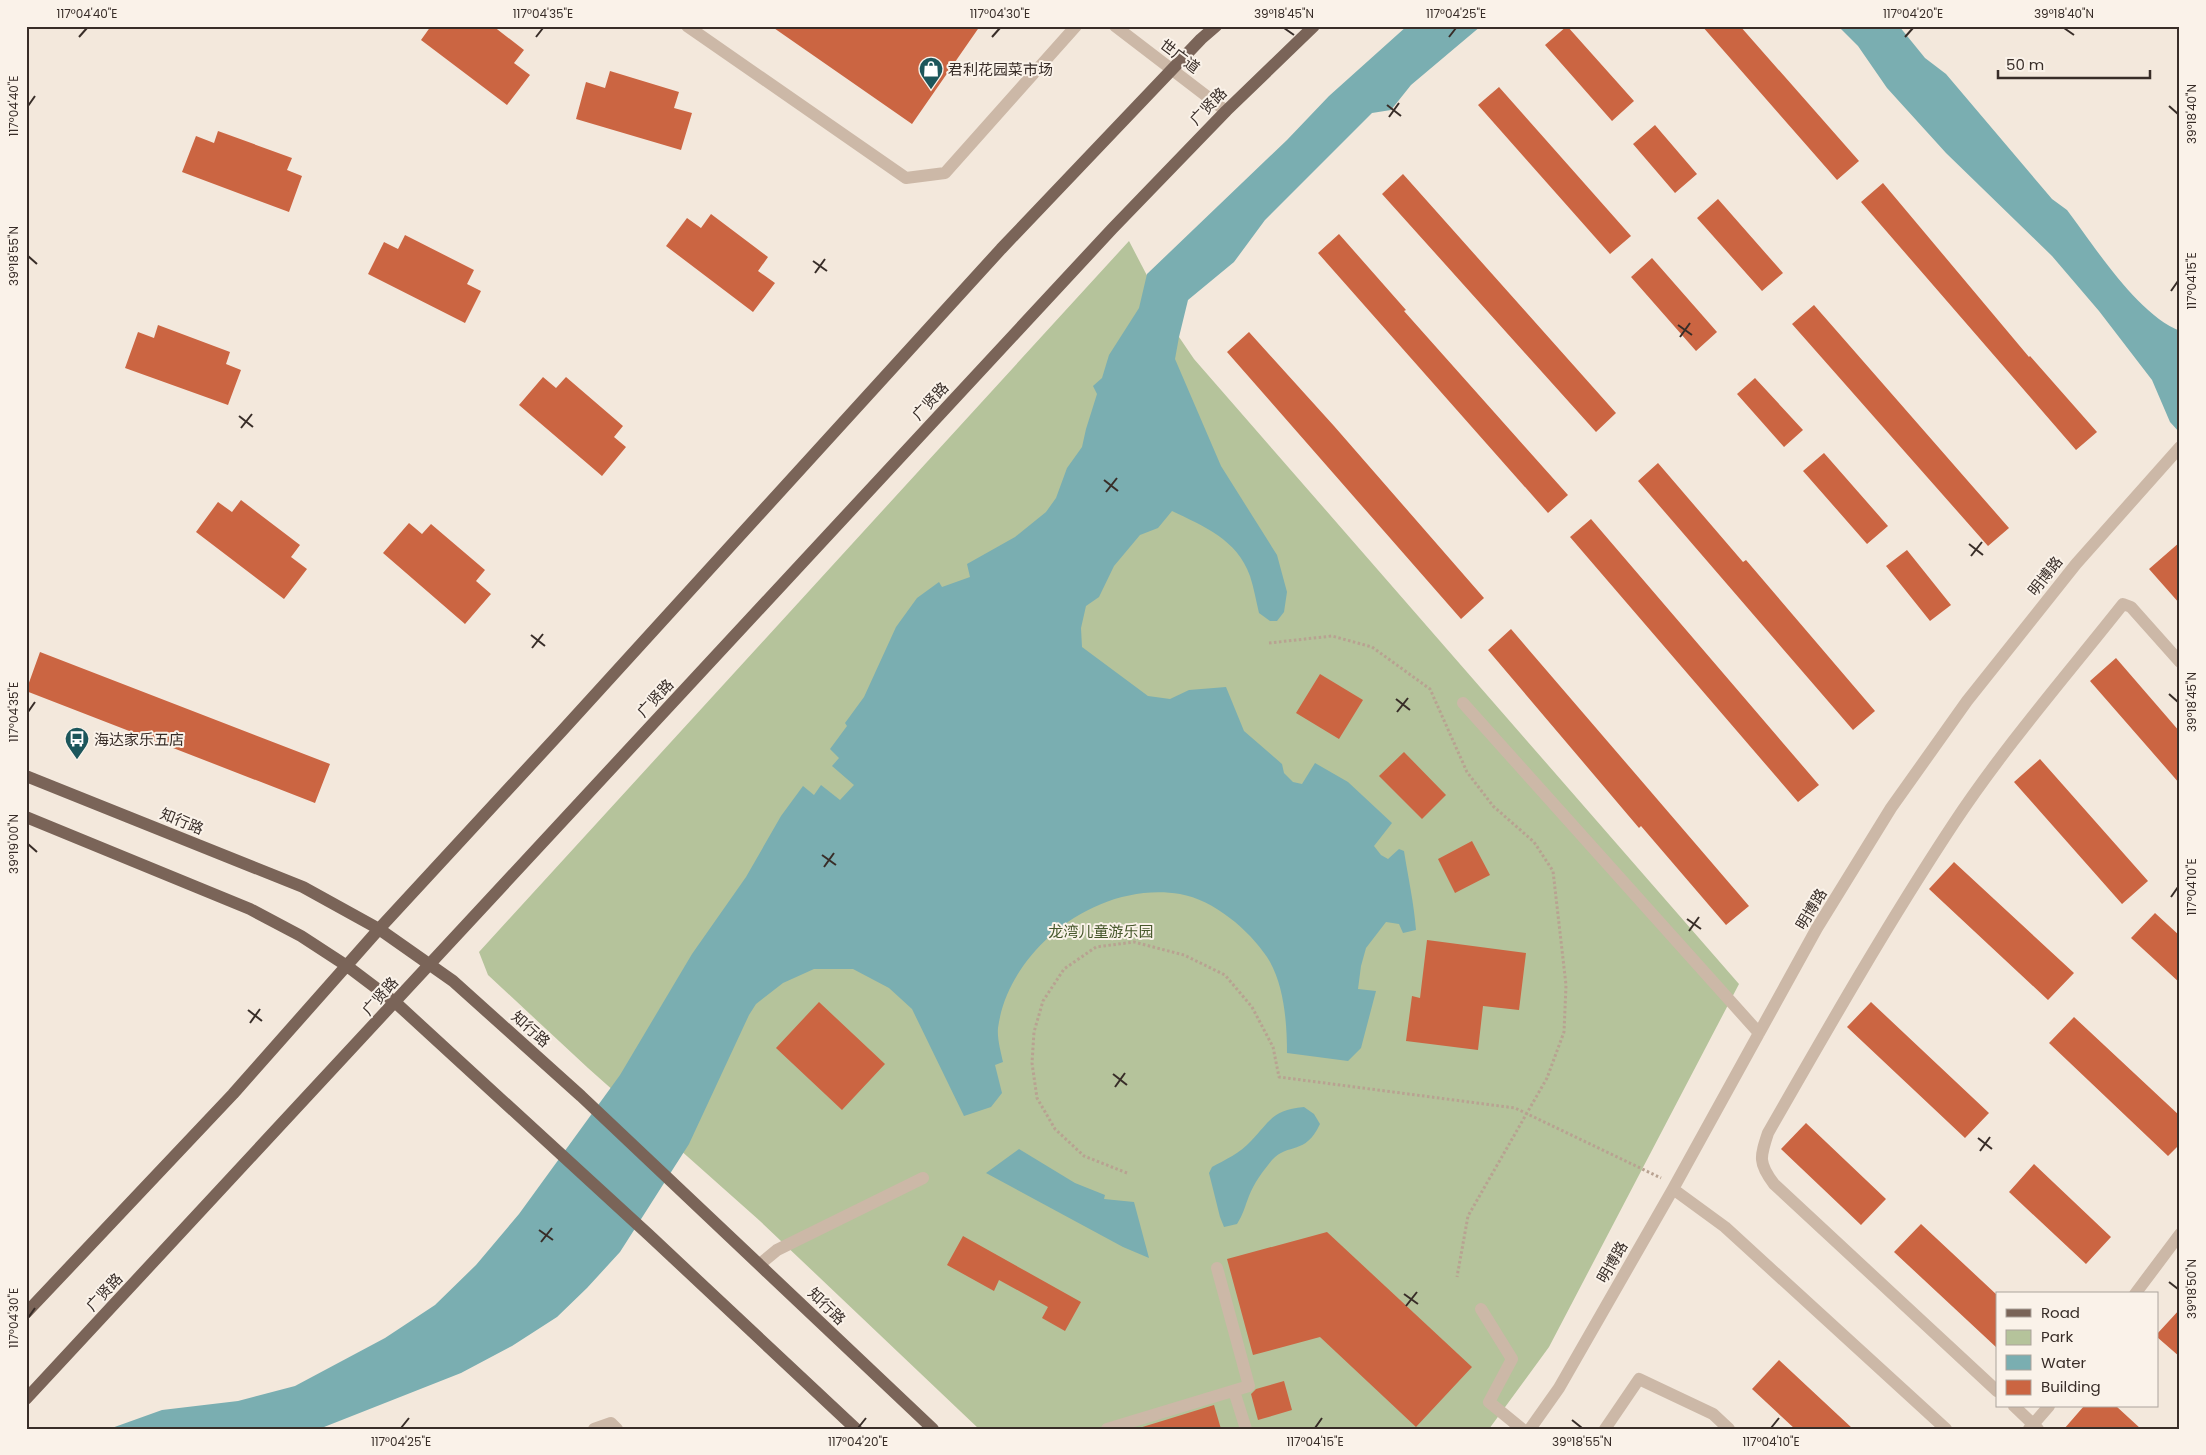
<svg xmlns="http://www.w3.org/2000/svg" width="2206" height="1455" font-family="Poppins,'Noto Sans SC',sans-serif">
  <style>
    .green { fill: #b5c39b }
    .water { fill: #7aaeb1 }
    .building { fill: #cb6542 }
    .lines { fill: none; stroke-linecap: round; stroke-linejoin: round }
    .path { stroke: #b8a291; stroke-width: 3; stroke-dasharray: 2.5 2.5; stroke-linecap: butt }
    .minor { stroke: #ccb8a7; stroke-width: 12 }
    .major { stroke: #7a6458; stroke-width: 12 }
    .ticks { fill: none; stroke: #382d28; stroke-width: 2 }
    .labels { text-anchor: middle; dominant-baseline: central; stroke-width: 4; stroke-linejoin: round; paint-order: stroke }
    .street-label { font-size: 15px; fill: #382d28; stroke: #faf2e9 }
    .poi-label { font-size: 15px; fill: #382d28; stroke: #faf2e9; text-anchor: start }
    .park-label { font-size: 15px; fill: #46572b; stroke: #faf2e9 }
    .neatline { fill: none; stroke: #382d28; stroke-width: 2 }
    .ticks-label { font-size: 12px; text-anchor: middle; fill: #382d28 }
  </style>
  <rect width="100%" height="100%" fill="#f3e8dc"/>
  <path class="green" d="M1129,241L1179,337L1194,359L1739,984L1549,1347L1489,1429H979L760,1221L588,1068L488,975L479,952Z"/>
  <path class="water" d="M1407,26H1481L1411,85L1391,110L1372,113L1265,220L1234,262L1188,300L1179,337L1175,359L1221,466L1277,555L1287,592L1284,612L1277,621H1270L1259,613C1256,601 1254,588 1250,576C1237,539 1203,526 1172,511L1158,528L1140,535L1114,566L1099,597L1086,606L1081,628L1082,647L1148,696L1170,699L1189,690L1226,687L1244,731L1282,764L1284,773L1293,782L1302,784L1315,763L1348,782L1392,823L1374,846L1381,855L1388,859L1399,849L1404,851C1408,877 1414,903 1416,930L1403,933L1399,924L1386,922L1366,948L1361,966L1358,989L1376,991L1361,1048L1348,1061L1287,1053C1287,1022 1284,983 1267,957C1249,930 1214,900 1180,894C1134,886 1085,905 1051,935C1024,959 1003,991 998,1028C997,1039 1001,1052 1003,1062L995,1065L1002,1093L991,1107L964,1116L912,1009L889,988L853,969H814L783,983L756,1004L749,1015L689,1144L620,1252L587,1288L557,1317L512,1346L461,1373L319,1429H109L162,1410L238,1401L295,1386L385,1338L435,1305L476,1265L519,1214L620,1075L692,954L746,877L781,816L803,786L814,795L821,785L840,800L854,785L832,766L839,758L830,749L847,726L845,723L864,697L896,627L917,598L939,582L942,587L970,577L967,564L1015,537L1046,512L1056,498L1067,468L1082,447L1086,429L1097,394L1093,386L1102,378L1109,355L1139,308L1147,274L1287,140L1329,96Z
    M1838,26H1899L1925,58L1946,74L2052,199L2067,210C2095,247 2137,314 2180,331V433L2170,422L2152,380L2099,311L2052,256L1946,153L1887,88L1858,46Z
    M1304,1107L1314,1114L1320,1124C1305,1156 1289,1142 1272,1160C1263,1171 1254,1183 1249,1196C1245,1206 1243,1215 1237,1224L1224,1227L1220,1217L1209,1173L1212,1167C1225,1160 1240,1153 1251,1141C1270,1121 1272,1110 1304,1107Z
    M1019,1149L1075,1183L1105,1195L1104,1199L1134,1202L1149,1258L1123,1247L986,1173Z"/>
  <path class="building" d="M431,26H493L524,50L514,63L530,75L507,105L421,40Z
    M771,26H980L912,124Z
    M1567,26L1634,101L1612,121L1545,45Z
    M1702,26H1740L1859,161L1837,180Z
    M610,71L679,92L674,108L692,113L681,150L576,119L586,82L605,88Z
    M1499,87L1631,236L1610,254L1478,105Z
    M1655,125L1697,174L1675,193L1633,144Z
    M218,131L292,158L287,170L302,176L289,212L182,172L196,136L214,143Z
    M1403,174L1616,413L1596,432L1382,194Z
    M1883,183L2029,357L2030,356L2097,432L2076,450L1861,202Z
    M1718,199L1783,273L1762,291L1697,218Z
    M711,214L768,257L758,271L775,283L753,312L666,246L687,218L701,228Z
    M1339,234L1406,310L1404,311L1568,495L1548,513L1318,253Z
    M405,235L474,270L467,284L481,291L465,323L368,274L384,242L398,249Z
    M1652,258L1717,332L1696,351L1631,277Z
    M1814,305L2009,528L1988,546L1792,324Z
    M158,325L230,352L226,364L241,370L228,405L125,368L138,332L154,338Z
    M1249,332L1334,426L1484,598L1461,619L1227,352Z
    M543,377L556,388L566,377L623,426L614,437L626,447L602,476L519,405Z
    M1755,378L1803,430L1784,447L1737,394Z
    M1824,453L1888,526L1867,544L1803,471Z
    M1658,463L1743,562L1746,560L1875,711L1853,730L1638,481Z
    M241,500L300,545L291,557L307,569L284,599L196,532L218,502L232,512Z
    M1591,519L1819,785L1798,802L1570,537Z
    M409,523L422,534L431,524L485,570L476,581L491,594L465,624L383,553Z
    M2180,542V604L2149,569Z
    M1907,550L1951,605L1930,621L1886,566Z
    M1511,629L1749,906L1726,925L1641,826L1639,828L1488,650Z
    M40,652L330,764L315,803L26,691Z
    M2116,658L2180,732V784L2090,681Z
    M1320,674L1363,700L1339,739L1296,713Z
    M1404,752L1446,795L1422,819L1379,776Z
    M2040,759L2148,881L2122,904L2014,782Z
    M1472,841L1490,875L1455,893L1438,859Z
    M1954,862L2074,973L2048,1000L1929,889Z
    M2155,913L2180,936V983L2131,938Z
    M1427,940L1526,953L1519,1010L1483,1006L1478,1050L1406,1041L1412,996L1420,998Z
    M819,1002L885,1064L842,1110L776,1048Z
    M1871,1002L1989,1113L1965,1138L1847,1027Z
    M2074,1017L2180,1116V1144L2168,1156L2049,1043Z
    M1806,1123L1886,1199L1861,1225L1781,1149Z
    M2034,1164L2111,1237L2086,1264L2009,1192Z
    M1921,1224L1997,1295V1348L1894,1252Z
    M1327,1232L1472,1367L1416,1427L1320,1337L1253,1355L1227,1259Z
    M963,1236L1081,1302L1065,1331L1042,1318L1048,1307L999,1280L994,1291L947,1265Z
    M2180,1309V1357L2157,1337V1334Z
    M1779,1360L1853,1429H1795L1752,1389Z
    M1284,1381L1292,1410L1258,1420L1251,1394L1256,1389Z
    M1214,1405L1221,1429H1136Z
    M2084,1406H2116L2141,1429H2064Z"/>
  <g class="lines">
    <path class="path" d="M1269,643L1332,636L1372,647L1430,689L1467,772L1493,806L1534,842L1553,871L1566,985L1564,1032L1547,1078L1468,1216L1457,1277
      M1127,1173L1084,1156L1055,1129L1037,1098L1032,1063L1034,1032L1043,1001L1064,969L1096,947L1134,942L1184,955L1225,975L1252,1007L1273,1047L1279,1077L1515,1108L1661,1178"/>
    <path class="minor" d="M687,26L906,178L945,173L1076,26
      M1115,26L1226,111
      M1463,703L1759,1033
      M1673,1189L1725,1227L1946,1429
      M760,1264L777,1250L923,1178
      M2135,1294L2180,1234
      M1481,1309L1512,1359L1489,1402L1522,1429
      M1234,1391L1246,1429
      M1997,1391L1774,1184C1758,1163 1760,1157 1768,1133C1828,1028 1888,923 1954,823C2005,746 2066,676 2123,604L2131,607L2180,662
      M2014,1406L2038,1429
      M594,1429L611,1423L617,1429
      M1107,1429L1249,1386L1217,1268
      M1530,1429L1559,1388L1673,1189L1817,928L1891,808L1967,701L2076,564L2180,447
      M1605,1429L1639,1379L1713,1414L1729,1429
      M2029,1429L2049,1406"/>
    <path class="major" d="M26,776L303,887L379,929L453,981L581,1096L933,1429
      M26,817L250,909L301,936L347,966L396,1003L649,1235L856,1429
      M26,1313L233,1094L379,929L561,732L1001,249L1201,39L1216,26
      M26,1399L1112,229L1226,111L1314,26"/>
  </g>
  <path class="ticks" d="M1284,28L1294,35M2064,28L2074,35M79,37L87,28M536,37L543,28M992,37L1000,28M1449,37L1456,28M1905,37L1913,28M1387,105L1401,116M28,106L35,96M2169,106L2178,114M1389,117L1399,103M28,256L37,264M813,261L827,271M815,273L825,259M2171,291L2178,281M1678,325L1692,335M1680,337L1690,323M239,416L253,427M241,428L252,414M1104,480L1118,491M1106,492L1117,478M1969,544L1983,555M1971,556L1982,542M531,635L545,646M532,648L543,634M2169,694L2178,702M1396,699L1410,710M28,712L35,702M1397,712L1408,698M28,844L37,852M822,855L836,865M824,867L834,853M2171,897L2178,887M1687,919L1701,929M1689,931L1699,917M248,1010L262,1021M250,1023L260,1009M1113,1074L1127,1085M1115,1087L1125,1073M1978,1138L1992,1149M1980,1151L1990,1137M539,1230L553,1240M541,1242L552,1228M2169,1282L2178,1289M1404,1294L1418,1304M1406,1306L1417,1292M28,1318L35,1308M1572,1420L1582,1428M401,1428L409,1418M858,1428L866,1418M1315,1428L1322,1418M1771,1428L1779,1418"/>
  <defs>
    <symbol id="shop-pin" viewBox="-11 -11 22 30"><path d="M0 17L-7.5 6A9.5 9.5 0 1 1 7.5 6Z" fill="#1c565b" stroke="#faf2e9"/><path d="M-5-2.5h2.3a2.7 3.5 0 0 1 5.4 0H5L5.5 6h-11ZM-1.5-2.5h3a1.5 2.3 0 0 0-3 0Z" fill="#fff"/></symbol>
    <symbol id="bus-pin" viewBox="-11 -11 22 30"><path d="M0 17L-7.5 6A9.5 9.5 0 1 1 7.5 6Z" fill="#1c565b" stroke="#faf2e9"/><path d="M-5-6H5V4H4V6H2V4H-2V6H-4V4H-5ZM-3.5-4V0h7V-4ZM-3.5 1.2v1.5H-2V1.2ZM2 1.2v1.5H3.5V1.2Z" fill="#fff"/></symbol>
  </defs>
  <g fill-rule="evenodd">
    <use href="#shop-pin" x="917" y="55" width="28" height="38"/>
    <use href="#bus-pin" x="63" y="725" width="28" height="38"/>
  </g>
  <g class="labels">
    <g class="street-label">
      <text transform="translate(1180 56) rotate(37)">世广道</text>
      <text transform="translate(1208 106) rotate(-46)">广贤路</text>
      <text transform="translate(930 401) rotate(-47)">广贤路</text>
      <text transform="translate(2045 576) rotate(-52)">明博路</text>
      <text transform="translate(655 698) rotate(-47)">广贤路</text>
      <text transform="translate(182 821) rotate(22)">知行路</text>
      <text transform="translate(1811 909) rotate(-59)">明博路</text>
      <text transform="translate(380 996) rotate(-48)">广贤路</text>
      <text transform="translate(531 1029) rotate(42)">知行路</text>
      <text transform="translate(1612 1262) rotate(-60)">明博路</text>
      <text transform="translate(104 1292) rotate(-47)">广贤路</text>
      <text transform="translate(827 1306) rotate(44)">知行路</text>
    </g>
    <g class="poi-label">
      <text x="948" y="69">君利花园菜市场</text>
      <text x="94" y="739">海达家乐五店</text>
    </g>
    <g class="park-label">
      <text x="1101" y="931">龙湾儿童游乐园</text>
    </g>
  </g>
  <rect width="2206" height="1455" fill="none" stroke="#faf2e9" stroke-width="55"/>
  <rect x="1996" y="1292" width="162" height="115" fill="#faf2e9" stroke="#aca39c"/>
  <rect x="2006" y="1309" width="25" height="8" fill="#7a6458" stroke="#aca39c"/>
  <text x="2041" y="1318" font-size="15" fill="#382d28">Road</text>
  <rect x="2006" y="1330" width="25" height="15" fill="#b5c39b" stroke="#aca39c"/>
  <text x="2041" y="1342" font-size="15" fill="#382d28">Park</text>
  <rect x="2006" y="1355" width="25" height="15" fill="#7aaeb1" stroke="#aca39c"/>
  <text x="2041" y="1368" font-size="15" fill="#382d28">Water</text>
  <rect x="2006" y="1380" width="25" height="15" fill="#cb6542" stroke="#aca39c"/>
  <text x="2041" y="1392" font-size="15" fill="#382d28">Building</text>
  <path d="M1998 70v8h152v-8" fill="none" stroke="#382d28" stroke-width="2.5"/>
  <text x="2006" y="70" font-size="15" fill="#382d28" stroke="#faf2e9" stroke-width="4" paint-order="stroke">50 m</text>
  <rect x="28" y="28" width="2150" height="1400" class="neatline"/>
  <g class="ticks-label">
    <text x="87" y="18">117°04'40"E</text>
    <text x="543" y="18">117°04'35"E</text>
    <text x="1000" y="18">117°04'30"E</text>
    <text x="1284" y="18">39°18'45"N</text>
    <text x="1456" y="18">117°04'25"E</text>
    <text x="1913" y="18">117°04'20"E</text>
    <text x="2064" y="18">39°18'40"N</text>
    <text transform="translate(14 106) rotate(-90)" y="4">117°04'40"E</text>
    <text transform="translate(2192 114) rotate(-90)" y="4">39°18'40"N</text>
    <text transform="translate(14 256) rotate(-90)" y="4">39°18'55"N</text>
    <text transform="translate(2192 281) rotate(-90)" y="4">117°04'15"E</text>
    <text transform="translate(2192 702) rotate(-90)" y="4">39°18'45"N</text>
    <text transform="translate(14 712) rotate(-90)" y="4">117°04'35"E</text>
    <text transform="translate(14 844) rotate(-90)" y="4">39°19'00"N</text>
    <text transform="translate(2192 887) rotate(-90)" y="4">117°04'10"E</text>
    <text transform="translate(2192 1289) rotate(-90)" y="4">39°18'50"N</text>
    <text transform="translate(14 1318) rotate(-90)" y="4">117°04'30"E</text>
    <text x="401" y="1446">117°04'25"E</text>
    <text x="858" y="1446">117°04'20"E</text>
    <text x="1315" y="1446">117°04'15"E</text>
    <text x="1582" y="1446">39°18'55"N</text>
    <text x="1771" y="1446">117°04'10"E</text>
  </g>
</svg>
